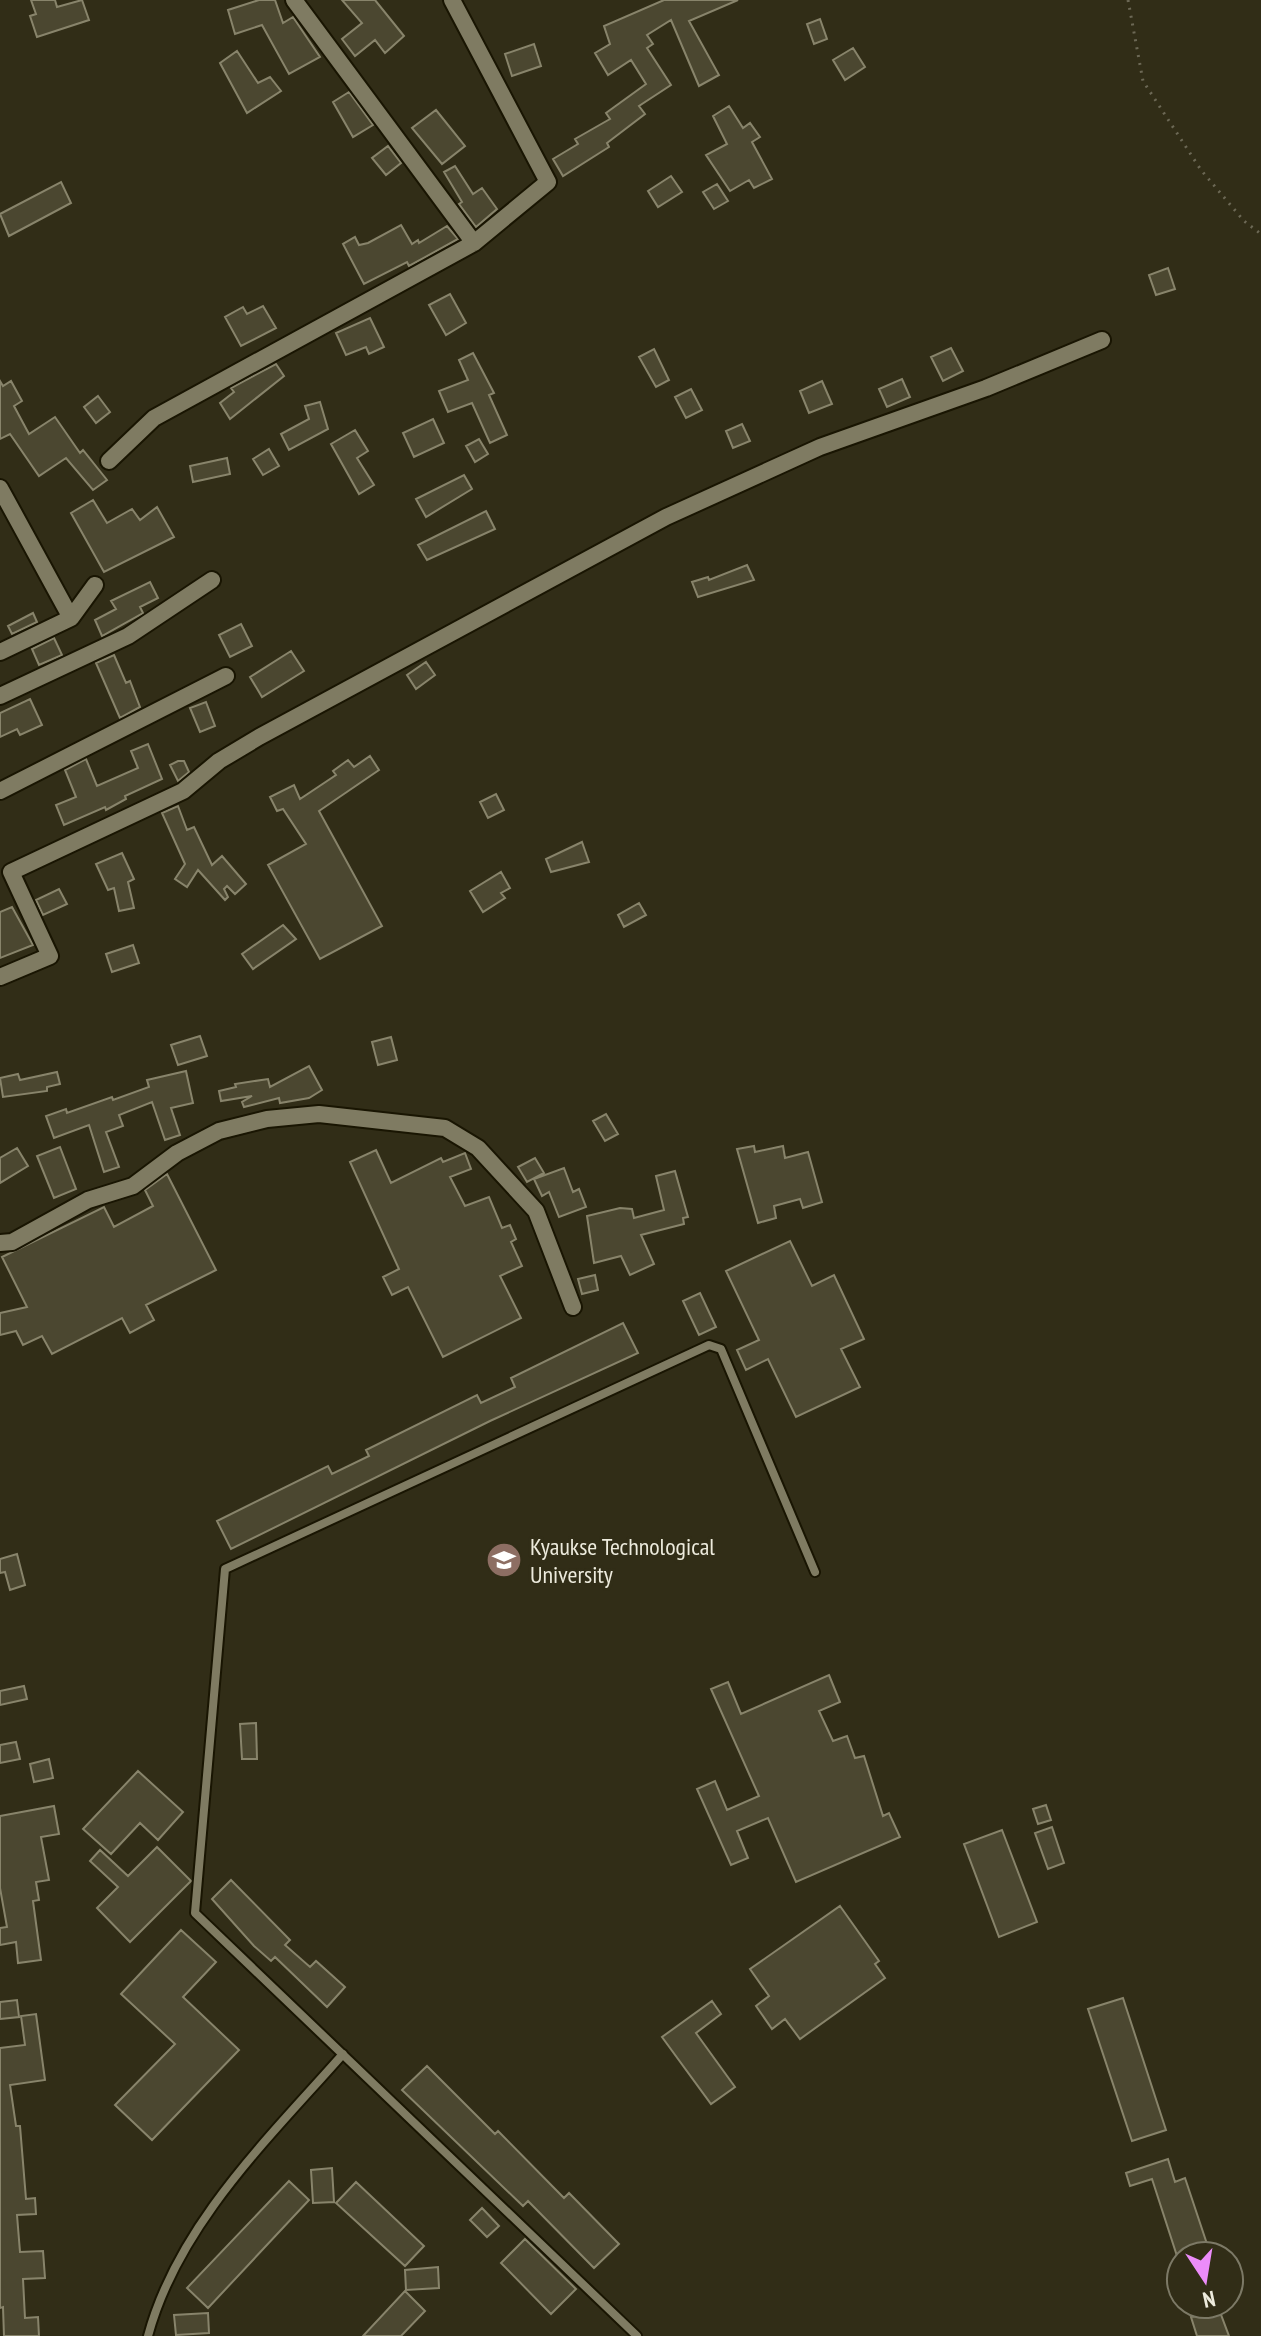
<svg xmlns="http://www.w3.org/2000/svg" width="1261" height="2336" font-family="'PT Sans Narrow',sans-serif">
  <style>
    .building { fill: #4b4730; stroke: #88846b; stroke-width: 2 }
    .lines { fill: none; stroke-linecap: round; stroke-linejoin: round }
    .service-casing { stroke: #191502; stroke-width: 12 }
    .minor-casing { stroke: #191502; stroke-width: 20 }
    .path { stroke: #6c6855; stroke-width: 3; stroke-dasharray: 2 6; stroke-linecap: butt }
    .service { stroke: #7f7b62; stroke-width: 8 }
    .minor { stroke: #7f7b62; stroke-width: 16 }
    .labels { text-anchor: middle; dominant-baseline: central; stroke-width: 6; stroke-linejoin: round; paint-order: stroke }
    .poi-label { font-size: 24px; fill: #edebdd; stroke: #312d17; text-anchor: start }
  </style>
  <rect width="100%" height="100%" fill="#312d17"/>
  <path class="building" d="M31,0H55L57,7L82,0L89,20L37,37L30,16L36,14Z
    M259,0H275L283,23L293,17L320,57L289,74L262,25L235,34L228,10Z
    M342,0H375L404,36L385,53L375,40L355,56L342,39L362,23Z
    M664,0H738L689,21L719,75L699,86L671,20L647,35L653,44L647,48L671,85L639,106L645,114L607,143L609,147L563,176L553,159L578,144L575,139L610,119L606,113L646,84L631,60L608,75L595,53L610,44L604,26Z
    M820,19L827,39L814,44L807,24Z
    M534,44L541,66L512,76L505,54Z
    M853,48L865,67L845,80L833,60Z
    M237,51L258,83L270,77L281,91L247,113L220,63Z
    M349,92L373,125L353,137L333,102Z
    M729,106L743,128L750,123L760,137L752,142L772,179L754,188L749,180L730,191L706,155L727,144L713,116Z
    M436,110L465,146L442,164L412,128Z
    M388,146L401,163L386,175L372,158Z
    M455,166L473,194L482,188L497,209L476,227L459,204L462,202L444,172Z
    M671,176L682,192L658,207L648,191Z
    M61,182L71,203L9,236L0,214Z
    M717,184L728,201L714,209L703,192Z
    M401,225L412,244L418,240L419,243L447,226L458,239L409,266L407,262L364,284L343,244L355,237L359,245L368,243Z
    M1168,268L1175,289L1156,295L1149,275Z
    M450,294L466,323L446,335L429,305Z
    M263,306L276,328L241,346L225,317L243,307L247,314Z
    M370,318L384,347L369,354L366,347L346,355L336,333Z
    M951,348L963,371L943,381L931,357Z
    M654,349L669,380L656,387L639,357Z
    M473,353L494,393L489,395L507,435L490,443L472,403L448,412L439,391L468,380L459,360Z
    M276,364L284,376L230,419L220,403L234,392L231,388Z
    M902,379L910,397L887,407L879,389Z
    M0,381L3,386L11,381L22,401L14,406L29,434L55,417L80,453L83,450L107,480L93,490L66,458L39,476L10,434L0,439Z
    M822,381L832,404L809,413L800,391Z
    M691,389L702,410L686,418L675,397Z
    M98,396L110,412L96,423L84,407Z
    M320,402L328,429L289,450L281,434L309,419L305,406Z
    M433,419L444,443L414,457L403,433Z
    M742,424L750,441L733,448L726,431Z
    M355,430L368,451L357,458L374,485L359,494L331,444Z
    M479,439L488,454L475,462L466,446Z
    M269,449L279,466L263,475L253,459Z
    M227,458L230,474L193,482L190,466Z
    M464,475L472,489L426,517L416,499Z
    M93,500L107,523L132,509L140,520L157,507L174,537L104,572L71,513Z
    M486,511L495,529L427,560L418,545Z
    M747,565L754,580L698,597L692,582L708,577L709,580Z
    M150,582L158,598L140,607L143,613L102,636L95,620L116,609L111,601Z
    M33,613L37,622L12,634L8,626Z
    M241,624L252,646L230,657L219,635Z
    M54,638L62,655L39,665L32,649Z
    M291,651L304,671L262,697L250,677Z
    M114,655L126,683L130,681L140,707L120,718L96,663Z
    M426,662L435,675L416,689L407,675Z
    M30,699L42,725L20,735L17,729L0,737V713Z
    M206,702L215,726L200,732L190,708Z
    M148,744L162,779L125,796L126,799L106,810L105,807L64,825L56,805L76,797L65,770L86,759L97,786L138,768L131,751Z
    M370,756L379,770L319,811L382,926L320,959L268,865L306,844L283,809L277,811L270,797L294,785L300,799L336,775L333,771L348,760L354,767Z
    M178,761H184L189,772L178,781L170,765Z
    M496,794L504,810L488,818L480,802Z
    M178,806L187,830L194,827L212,865L222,856L246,884L235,894L227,886L224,889L228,897L225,900L198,870L187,887L175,879L185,864L162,813Z
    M582,842L589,862L551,872L546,859Z
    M122,853L134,879L128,882L134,908L119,911L114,888L108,890L96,864Z
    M501,872L510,888L501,893L505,898L483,912L470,891Z
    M59,889L67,904L43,915L36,900Z
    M639,903L646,915L624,927L618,915Z
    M12,907L33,945L0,958V912Z
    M283,925L296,939L253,969L242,954Z
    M133,945L139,963L112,972L106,954Z
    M200,1036L207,1056L178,1065L171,1045Z
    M391,1037L397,1060L378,1065L372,1042Z
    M309,1066L322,1090L309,1098L280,1103L279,1098L244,1107L242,1102L252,1096L221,1101L219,1091L236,1087L235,1084L268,1079L270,1087Z
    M186,1071L193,1103L171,1108L180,1135L165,1140L152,1102L119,1115L123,1126L106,1132L119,1167L104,1172L89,1125L54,1138L46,1116L66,1109L67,1113L112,1097L113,1100L149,1087L147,1080Z
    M57,1072L60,1084L47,1087V1091L3,1097L0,1078L18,1074L20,1080Z
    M606,1114L618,1134L605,1141L593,1121Z
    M754,1146L755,1152L783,1146L785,1158L808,1152L822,1202L803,1208L800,1199L774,1206L776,1218L758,1223L737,1149Z
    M60,1147L76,1189L54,1198L37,1156Z
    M17,1148L28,1166L0,1183V1158Z
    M376,1150L391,1183L441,1158L443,1162L465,1153L471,1169L450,1177L465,1206L489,1197L502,1228L510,1225L516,1239L511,1242L522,1266L500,1276L521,1318L443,1357L408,1287L392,1295L383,1277L399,1269L350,1162Z
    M535,1158L544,1173L527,1182L518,1167Z
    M564,1168L573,1192L579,1189L586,1207L559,1217L549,1192L542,1196L534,1179Z
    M675,1171L688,1217L683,1218L684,1224L641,1235L654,1264L630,1275L621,1256L594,1263L587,1216L620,1208L632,1209L634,1218L664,1210L656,1176Z
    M167,1174L216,1270L146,1305L154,1320L130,1333L122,1318L52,1354L42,1336L23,1345L16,1331L0,1335V1313L27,1307L2,1257L104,1207L114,1227L153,1206L145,1190Z
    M790,1241L812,1286L834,1275L864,1339L841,1349L860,1387L796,1417L768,1359L746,1370L737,1350L759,1340L726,1271Z
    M595,1275L598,1290L582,1294L578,1279Z
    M700,1293L716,1327L699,1335L683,1301Z
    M623,1323L638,1353L490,1421L231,1549L217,1521L328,1466L332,1474L369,1456L366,1450L477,1395L481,1403L515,1387L511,1378Z
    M17,1554L25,1585L10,1590L5,1572L0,1573V1559Z
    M829,1675L840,1702L819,1711L833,1741L847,1736L855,1758L864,1756L883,1816L889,1813L900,1837L796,1882L768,1818L737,1831L748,1858L731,1865L697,1789L715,1781L727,1810L759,1796L711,1689L728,1682L741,1714Z
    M24,1686L27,1699L0,1705V1691Z
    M256,1723L257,1759H242L240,1724Z
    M16,1742L20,1759L0,1763V1745Z
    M49,1759L53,1778L34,1782L30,1764Z
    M138,1771L183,1812L158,1840L140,1823L111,1854L83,1829Z
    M1046,1805L1051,1820L1038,1824L1033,1809Z
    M54,1806L59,1834L41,1837L49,1880L36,1882L39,1900L33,1901L41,1960L18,1963L16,1942L0,1945V1928L7,1927L0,1888V1816Z
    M1052,1827L1064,1863L1048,1869L1035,1833Z
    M1002,1830L1037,1922L999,1937L964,1844Z
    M157,1847L191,1881L130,1942L97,1908L118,1887L90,1861L100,1850L128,1876Z
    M231,1880L290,1940L285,1945L310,1967L316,1961L345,1987L327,2007L275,1957L271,1961L254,1946L212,1899Z
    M840,1906L879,1961L875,1964L885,1978L800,2039L785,2019L772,2029L756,2006L769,1996L750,1969Z
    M181,1930L216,1962L183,1997L239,2050L152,2140L115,2105L175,2044L121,1994Z
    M1123,1998L1166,2130L1132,2141L1088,2009Z
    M17,2000L19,2017L0,2019V2002Z
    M712,2001L721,2014L696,2033L735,2087L711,2104L662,2037Z
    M36,2014L45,2080L10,2085L16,2126H20L26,2199L35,2198L36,2214L17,2215L20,2252L43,2251L45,2278L23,2279L25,2318L38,2317L39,2336H4L3,2307L0,2308V2048L25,2045L21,2016Z
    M427,2066L495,2134L498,2131L564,2198L569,2193L619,2244L594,2268L528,2201L523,2206L402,2090Z
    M1168,2159L1175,2182L1185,2178L1211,2256H1177L1152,2179L1130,2186L1126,2173Z
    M332,2168L334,2202L313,2203L311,2170Z
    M289,2181L309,2200L208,2308L187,2288Z
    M356,2182L424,2246L405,2266L336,2203Z
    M482,2208L499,2226L487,2237L470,2220Z
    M525,2239L576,2289L551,2314L501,2263Z
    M438,2267L439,2288L406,2290L405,2270Z
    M405,2291L425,2311L401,2336H363Z
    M1193,2304H1217L1229,2336H1197L1191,2317L1197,2316Z
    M208,2313L209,2333L176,2335L174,2315Z"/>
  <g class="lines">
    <defs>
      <path id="service" d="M148,2336C178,2225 268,2139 343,2054
        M637,2336L195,1913L225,1569L709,1345L721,1349L815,1572"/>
      <path id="minor" d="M294,0L474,243
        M109,461L154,418L474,243L548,182L452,0
        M0,488L71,618
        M0,652L71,618L95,585
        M0,696L128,636L212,580
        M0,791L226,676
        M0,977L50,956L11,872L183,791L219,761L259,737L666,517L820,447L986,388L1102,340
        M0,1243L12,1242L88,1200L133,1186L177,1153L219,1131L267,1119L319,1114L445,1128L478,1148L536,1211L573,1307"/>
    </defs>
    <use href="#service" class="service-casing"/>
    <use href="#minor" class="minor-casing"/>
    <path class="path" d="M1128,0L1143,81L1201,170L1244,221L1261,234"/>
    <use href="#service" class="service"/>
    <use href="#minor" class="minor"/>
  </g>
  <defs>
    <symbol id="university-disc" viewBox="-11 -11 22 22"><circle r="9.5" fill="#8d6e63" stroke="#312d17"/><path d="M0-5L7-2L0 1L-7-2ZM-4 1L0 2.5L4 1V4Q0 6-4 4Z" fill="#fff"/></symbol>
  </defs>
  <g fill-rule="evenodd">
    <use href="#university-disc" x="484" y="1540" width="40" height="40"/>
  </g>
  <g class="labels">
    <g class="poi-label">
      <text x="530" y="1546">Kyaukse Technological<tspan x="530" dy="28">University</tspan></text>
    </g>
  </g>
  <g transform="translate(1205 2280) rotate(168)"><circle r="38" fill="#312d17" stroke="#7c7966" stroke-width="2"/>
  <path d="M0-6L14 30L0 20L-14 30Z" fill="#ec8cfa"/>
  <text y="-12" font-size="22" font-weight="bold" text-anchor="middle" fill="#edebdd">N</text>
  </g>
</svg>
